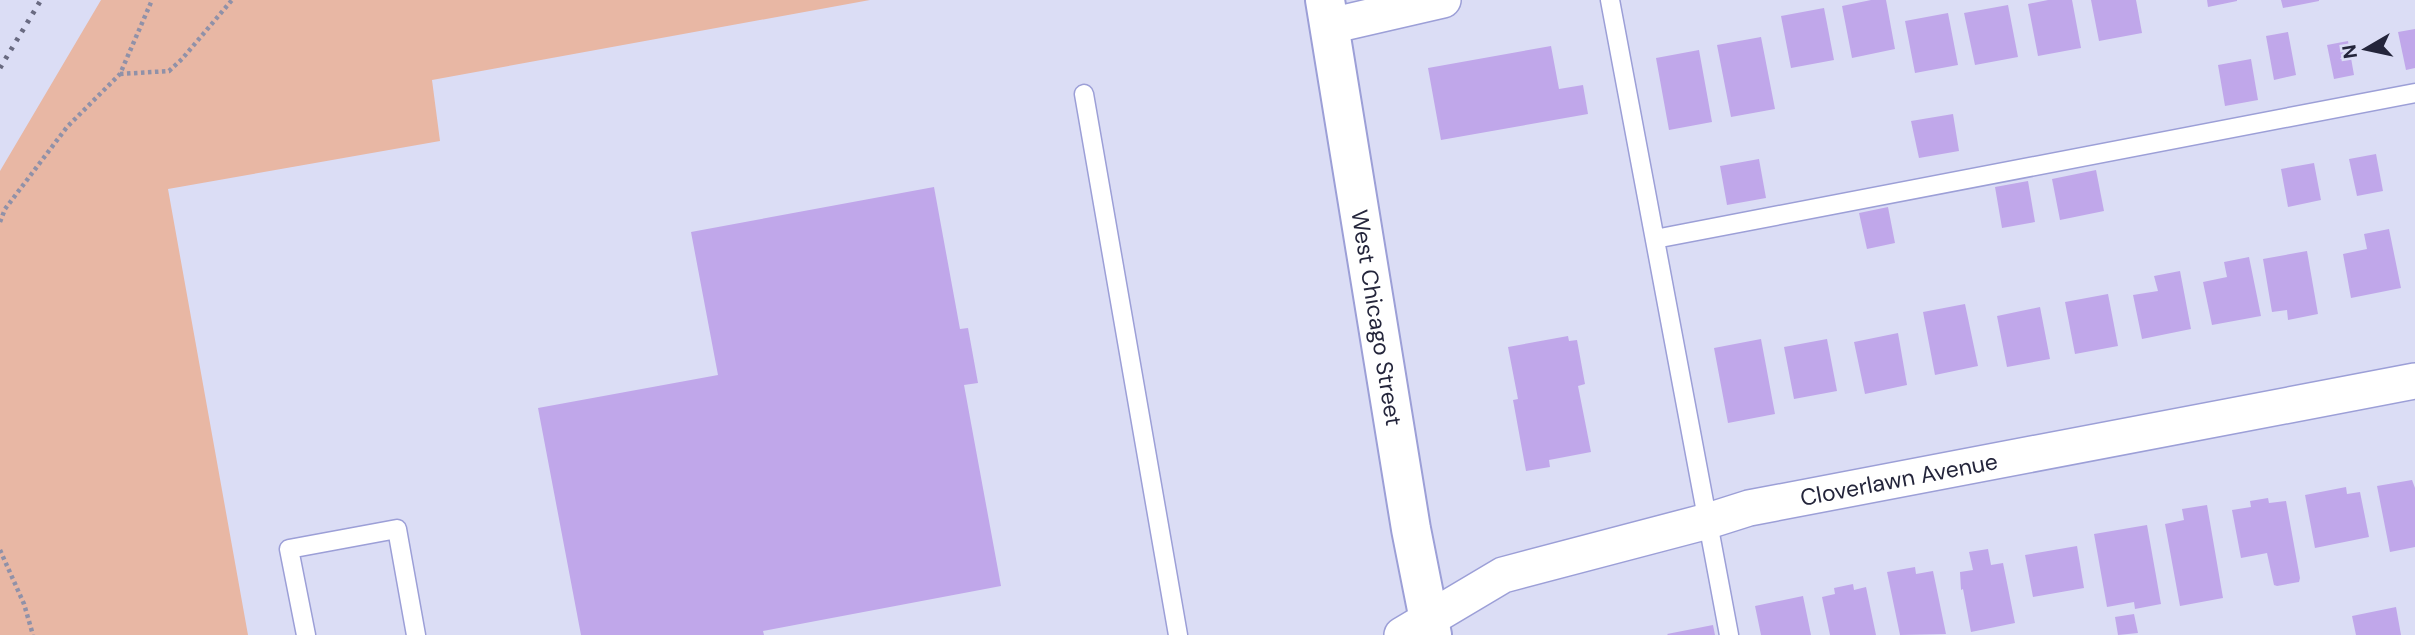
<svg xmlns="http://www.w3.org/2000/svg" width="2415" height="635" font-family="'DM Sans',sans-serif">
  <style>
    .green { fill: #e8b7a4 }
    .building { fill: #c0a7ea }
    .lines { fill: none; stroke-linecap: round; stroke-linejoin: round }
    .lane-casing { stroke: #9c9fd7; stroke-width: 21 }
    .street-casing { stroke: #9c9fd7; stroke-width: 38 }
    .secondary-casing { stroke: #9c9fd7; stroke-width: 42 }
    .path { stroke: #9091a8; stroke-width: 4.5; stroke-dasharray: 3.5 3.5; stroke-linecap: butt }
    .lane { stroke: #fff; stroke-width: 18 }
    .street { stroke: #fff; stroke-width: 35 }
    .secondary { stroke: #fff; stroke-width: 38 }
    .rail { stroke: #696a81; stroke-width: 5; stroke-dasharray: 3.5 7; stroke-linecap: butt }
    .labels { text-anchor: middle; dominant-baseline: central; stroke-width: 7; stroke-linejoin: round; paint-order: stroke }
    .street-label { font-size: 23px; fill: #24253b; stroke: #dbddf5 }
  </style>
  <rect width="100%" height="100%" fill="#dbddf5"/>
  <path class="green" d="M101,0H870L432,80L440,141L168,189L248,635H0V171Z"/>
  <path class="building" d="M1871,0H1886L1895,49L1852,58L1842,6Z
    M2048,0H2072L2081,48L2038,56L2028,4Z
    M2091,0H2136L2142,33L2099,41Z
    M2207,0H2237V1L2208,7Z
    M2281,0H2319V1L2283,8Z
    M2008,5L2018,57L1975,65L1964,13Z
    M1824,8L1834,60L1791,68L1781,16Z
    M1948,13L1958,65L1915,73L1905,21Z
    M2415,29V68L2406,70L2398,32Z
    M2288,32L2296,75L2274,80L2266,36Z
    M1761,37L1775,109L1731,117L1717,45Z
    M2348,41L2354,75L2334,79L2327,45Z
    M1551,46L1559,89L1583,85L1588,114L1441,140L1428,68Z
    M1699,50L1712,122L1669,130L1656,58Z
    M2251,59L2258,100L2225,106L2218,65Z
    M1953,114L1959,151L1919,158L1911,121Z
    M2376,154L2383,191L2357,196L2349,159Z
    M1759,159L1766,198L1727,205L1720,166Z
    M2314,163L2321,200L2288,207L2281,169Z
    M2096,170L2104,211L2060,220L2052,179Z
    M2028,181L2035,222L2002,228L1995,187Z
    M934,187L960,329L968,328L978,383L964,385L1001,586L763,631L764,635H581L538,408L718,375L691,232Z
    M1888,207L1895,243L1867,249L1859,213Z
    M2389,229L2401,288L2351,298L2343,254L2367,249L2364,234Z
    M2307,251L2318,314L2288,320L2287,310L2272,312L2263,259Z
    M2249,257L2261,316L2212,325L2203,282L2227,277L2224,262Z
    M2180,271L2191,329L2142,339L2133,295L2158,291L2154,276Z
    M2108,294L2118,346L2075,354L2065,302Z
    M1965,304L1978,366L1935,375L1923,312Z
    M2040,307L2050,359L2007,367L1997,316Z
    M1898,333L1907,385L1865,394L1854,342Z
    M1568,336L1569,341L1577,340L1585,384L1578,386L1591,452L1549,460L1550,467L1526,471L1513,400L1518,399L1508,347Z
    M1761,339L1775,414L1728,423L1714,348Z
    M1827,339L1837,391L1794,399L1784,347Z
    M2412,480L2415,488V547L2390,552L2377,486Z
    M2346,487L2347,494L2360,492L2369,537L2315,548L2305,495Z
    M2268,498L2269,503L2286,501L2300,578L2299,582L2277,586L2274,585L2267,553L2241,558L2232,510L2251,507L2250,501Z
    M2207,505L2223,598L2180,606L2165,524L2184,520L2182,509Z
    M2147,525L2161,604L2135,609L2134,602L2107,607L2094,534Z
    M2077,546L2084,588L2033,597L2025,555Z
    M1988,549L1991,565L2003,563L2015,623L1971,632L1963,589L1961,590L1960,572L1973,570L1969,552Z
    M1915,567L1916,574L1933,571L1946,634L1900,635L1887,572Z
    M1853,584L1854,590L1866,587L1876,635H1830L1822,597L1835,594L1834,588Z
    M1803,596L1811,635H1761L1755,606Z
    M2396,607L2401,635H2356L2352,616Z
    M2134,614L2138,633L2118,635L2115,617Z
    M1713,625L1715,635H1668L1667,634Z"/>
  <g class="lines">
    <defs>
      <path id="lane" d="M1610,0L1729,635
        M1084,94L1178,635
        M1655,239L2415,93
        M306,635L289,549L397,529L416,635"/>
      <g id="street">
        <path d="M1330,26L1443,0"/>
        <path id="s1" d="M1402,635L1503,575L1708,521L1749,508L2415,381"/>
      </g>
      <g id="secondary">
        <path id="s2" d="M1325,0L1411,529L1432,635"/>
      </g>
    </defs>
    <use href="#lane" class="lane-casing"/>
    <use href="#street" class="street-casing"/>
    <use href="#secondary" class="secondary-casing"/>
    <path class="path" d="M120,74L169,71L182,59L232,0
      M0,222L5,209L67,127L120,74L152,0
      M0,550L24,604L33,635"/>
    <use href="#lane" class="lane"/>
    <use href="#street" class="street"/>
    <use href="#secondary" class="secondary"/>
    <path class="rail" d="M0,68L41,0"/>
  </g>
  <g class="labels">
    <g class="street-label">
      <text stroke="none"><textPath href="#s2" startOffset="322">West Chicago Street</textPath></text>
      <text stroke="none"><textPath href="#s1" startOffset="525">Cloverlawn Avenue</textPath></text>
    </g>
  </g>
  <g transform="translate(2366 49) rotate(261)" stroke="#dbddf5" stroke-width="5" paint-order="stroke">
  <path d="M0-5L12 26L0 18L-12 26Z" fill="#24253b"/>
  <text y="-10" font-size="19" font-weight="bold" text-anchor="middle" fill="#24253b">N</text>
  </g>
</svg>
